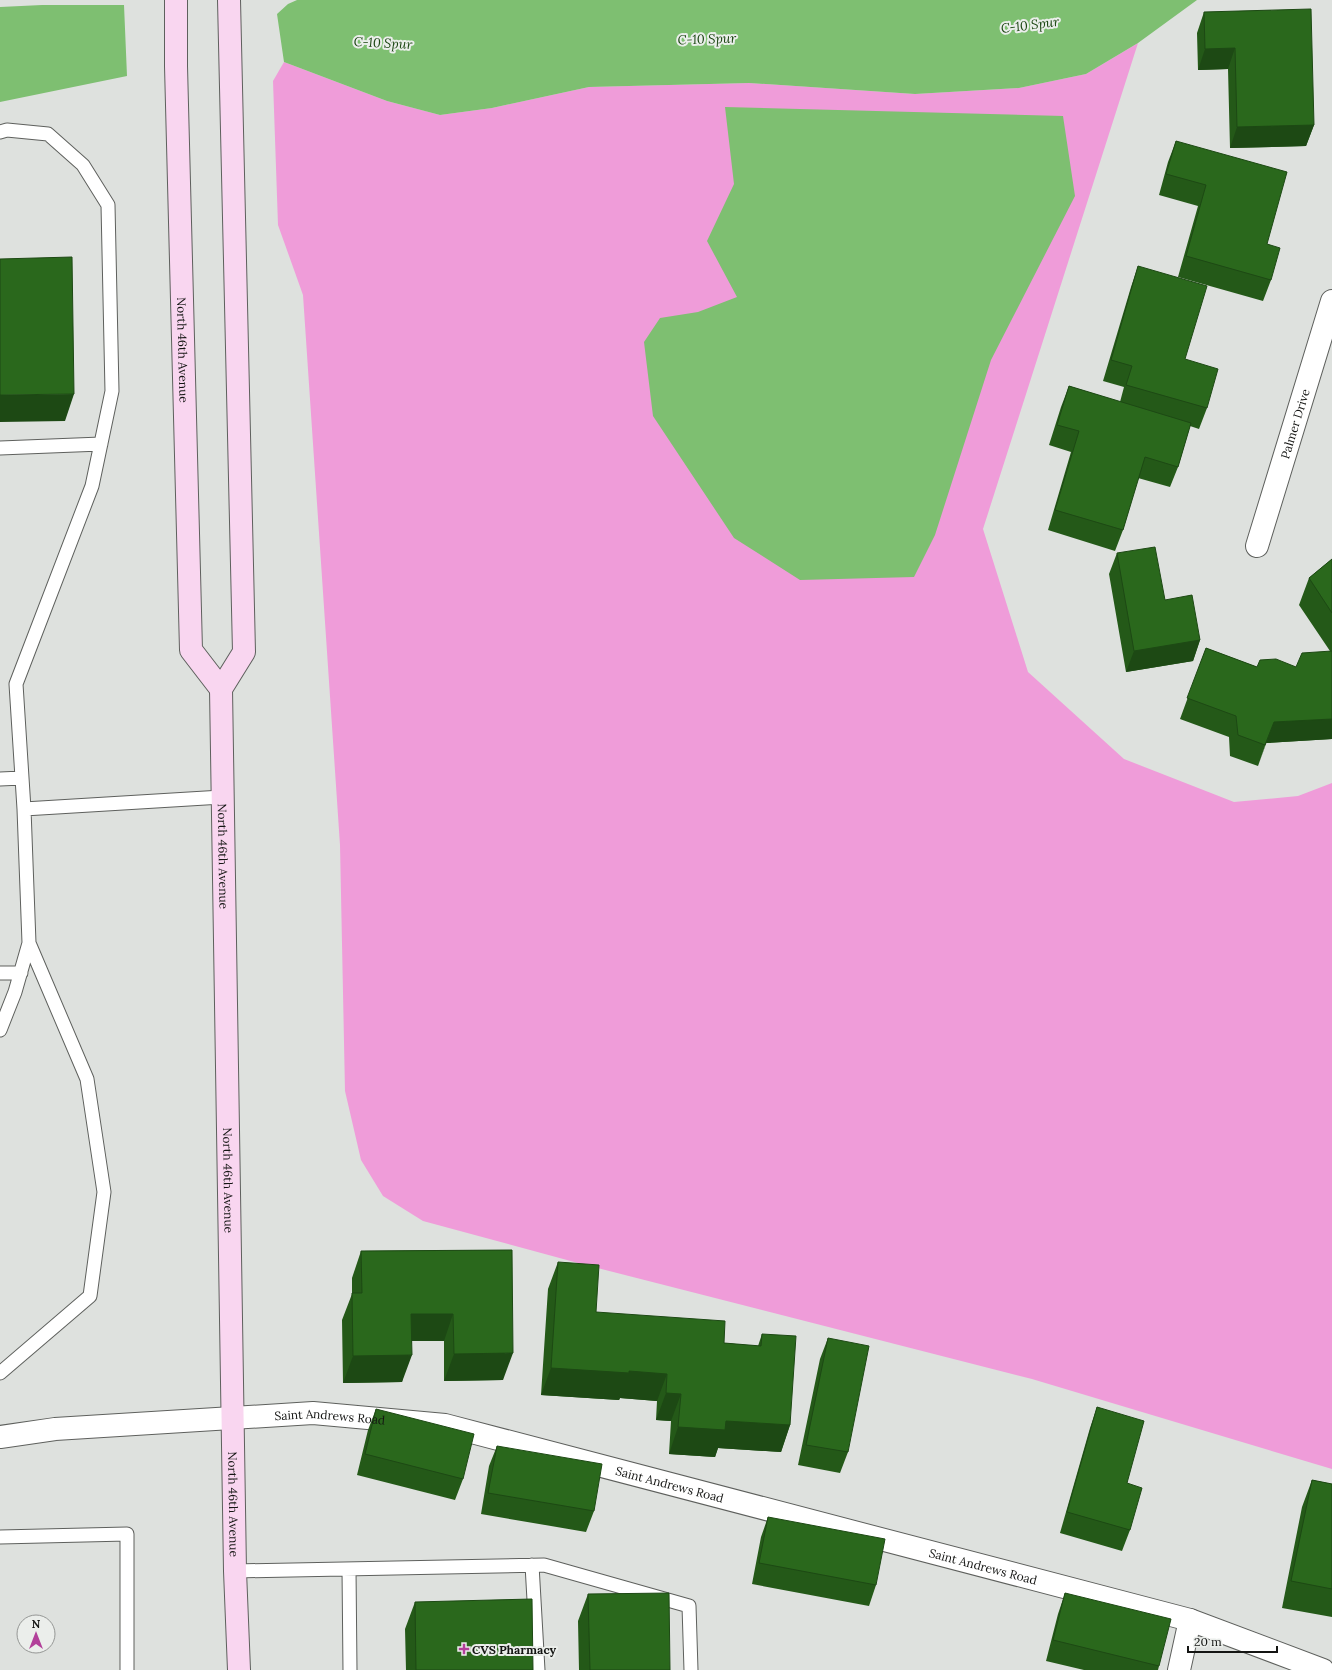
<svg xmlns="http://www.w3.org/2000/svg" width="1332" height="1670" font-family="Lora,serif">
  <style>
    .grass { fill: #ef9cd9 }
    .water { fill: #7ebf71 }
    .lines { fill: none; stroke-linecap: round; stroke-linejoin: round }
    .lane-casing { stroke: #5e605d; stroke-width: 15 }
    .street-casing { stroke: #5e605d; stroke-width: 24 }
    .secondary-casing { stroke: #5e605d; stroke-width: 24 }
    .lane { stroke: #fff; stroke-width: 13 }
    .street { stroke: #fff; stroke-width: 22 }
    .secondary { stroke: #f9d6f0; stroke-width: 22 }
    .wall { fill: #245918 }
    .shaded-wall { fill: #1d4914 }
    .building { fill: #2a681c; stroke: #1d4914 }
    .poi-dot { fill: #b2409a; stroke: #ebeeeb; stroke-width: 1.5 }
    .labels { text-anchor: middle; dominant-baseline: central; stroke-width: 4; stroke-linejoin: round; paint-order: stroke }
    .street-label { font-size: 12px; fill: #141513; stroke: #ebeeeb }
    .poi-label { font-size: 12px; font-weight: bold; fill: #141513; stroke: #ebeeeb; text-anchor: start }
    .water-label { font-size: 13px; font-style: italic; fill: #1c4713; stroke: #ebeeeb }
  </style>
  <rect width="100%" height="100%" fill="#dee1de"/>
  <path class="grass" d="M1138,43L983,529L1028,672L1124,759L1234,802L1298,796L1332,783V1469L1032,1379L578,1263L423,1221L383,1196L361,1160L345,1091L340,845L303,295L278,225L273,81L284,62L387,101L440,115L492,108L589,87L749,83L915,94L1019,88L1086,74Z"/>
  <path class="water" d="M297,0H1197L1138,43L1086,74L1019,88L915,94L749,83L589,87L492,108L440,115L387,101L284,62L277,14L288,4Z
    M42,5H124L127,76L0,102V7Z
    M725,107L1063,116L1075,196L991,360L935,535L914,577L800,580L734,538L653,416L644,342L660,318L698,312L737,297L707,241L734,184Z"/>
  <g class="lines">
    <defs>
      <path id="lane" d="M0,132L7,130L48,134L83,165L108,205L112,391L92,486L16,684L24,809L29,943L15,992L0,1030
        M0,448L101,444
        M0,779L22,778
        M24,809L222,797
        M0,973H21
        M0,1373L90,1296L104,1192L87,1079L29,943
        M0,1537L127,1534V1670
        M532,1565L538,1670
        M349,1569L350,1670
        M235,1571L544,1565L689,1606L691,1670"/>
      <g id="street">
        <path id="s1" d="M1257,546L1332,301"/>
        <path id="s2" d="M0,1437L55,1429L313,1413L445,1425L1190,1620L1323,1670"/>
        <path d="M1179,1670L1190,1620"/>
      </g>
      <g id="secondary">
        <path id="s3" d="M176,0V66L191,650L221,689"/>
        <path id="s4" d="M229,0L244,652L221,689L235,1571L239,1670"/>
      </g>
    </defs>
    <use href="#lane" class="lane-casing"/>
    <use href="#street" class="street-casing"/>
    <use href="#secondary" class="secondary-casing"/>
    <use href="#lane" class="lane"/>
    <use href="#street" class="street"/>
    <use href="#secondary" class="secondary"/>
  </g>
  <path class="wall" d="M1204,12L1314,125L1306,146L1230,148L1228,69L1198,70L1197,33Z
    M1176,141L1267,244L1271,280L1263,301L1178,277L1198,206L1159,195L1168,162Z
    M1138,266L1185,359L1207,408L1199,429L1190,426L1178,467L1170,487L1138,478L1123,530L1115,551L1048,530L1071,452L1049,445L1061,407L1069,386L1120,402L1124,387L1103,381L1131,287Z
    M1117,553L1165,600L1200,640L1193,661L1126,672L1109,574Z
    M1332,559V739L1266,743L1258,766L1230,756L1229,737L1180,719L1206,648L1257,667H1296L1330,651L1299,605L1309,578Z
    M512,1250L503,1380L444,1381V1341H412L402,1382L343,1383L342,1320L352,1294V1278L361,1251Z
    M558,1262L596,1312L724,1343L758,1346L762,1334L790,1425L781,1452L718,1448L715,1457L669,1454L671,1421L656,1420L657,1401L620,1398L619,1400L541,1395L548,1289Z
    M828,1338L848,1452L840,1473L798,1465L820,1359Z
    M1097,1407L1127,1483L1130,1530L1122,1551L1060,1533L1090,1428Z
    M376,1409L463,1479L455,1500L357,1475L368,1430Z
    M497,1446L594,1511L586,1532L481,1514L489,1466Z
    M1312,1480L1332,1484V1617L1282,1608L1302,1507Z
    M768,1517L876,1585L869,1606L752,1584L761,1537Z
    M1065,1593L1159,1666L1158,1670H1084L1046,1661L1058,1614Z
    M588,1594L670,1670H579L578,1621Z
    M415,1602L533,1670H406L405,1629Z"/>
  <path class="shaded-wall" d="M1235,48L1228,69L1198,70L1205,49Z
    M1314,125L1306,146L1230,148L1237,127Z
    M74,394L65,421L0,422V395Z
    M1200,640L1193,661L1126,672L1134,651Z
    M1332,719V739L1266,743L1258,766L1274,722Z
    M411,1314H453L444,1341H402Z
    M513,1353L503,1380L444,1381L454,1354Z
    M412,1355L402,1382L343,1383L353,1356Z
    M551,1368L629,1371L667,1374L657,1401L620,1398L619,1400L541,1395Z
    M666,1393L681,1394L671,1421L656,1420Z
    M726,1421L790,1425L781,1452L718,1448L715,1457L669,1454L678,1427Z"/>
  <path class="building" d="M1311,9L1314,125L1237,127L1235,48L1205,49L1204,12Z
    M1176,141L1287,172L1267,244L1280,248L1271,280L1186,256L1206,185L1166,174Z
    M72,257L74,394L0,395V259Z
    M1138,266L1207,286L1185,359L1218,369L1207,408L1126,385L1132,366L1111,360Z
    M1069,386L1191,423L1178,467L1145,457L1123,530L1055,510L1079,431L1057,425Z
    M1155,547L1165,600L1192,595L1200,640L1134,651L1117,553Z
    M1332,559V613L1309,578Z
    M1206,648L1257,667L1260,660L1276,659L1296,667L1302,653L1332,651V719L1274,722L1265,745L1238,735L1236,716L1187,698Z
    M512,1250L513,1353L454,1354L453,1314H411L412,1355L353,1356L352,1293H362L361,1251Z
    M558,1262L599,1265L596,1312L725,1321L724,1343L761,1346L762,1334L796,1336L790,1425L726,1421L725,1430L678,1427L681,1394L666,1393L667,1374L629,1371V1373L551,1368Z
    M828,1338L869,1346L848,1452L806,1445Z
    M1097,1407L1144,1421L1127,1483L1142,1488L1130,1530L1067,1512Z
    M376,1409L474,1434L463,1479L365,1454Z
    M497,1446L602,1464L594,1511L488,1493Z
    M1312,1480L1332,1484V1589L1291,1581Z
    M768,1517L885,1539L876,1585L759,1563Z
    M669,1593L670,1670H590L588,1594Z
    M1065,1593L1171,1619L1159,1666L1053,1640Z
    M532,1599L533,1670H416L415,1602Z"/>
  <path class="poi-dot" d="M462 1643h4v4h4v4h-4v4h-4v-4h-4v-4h4z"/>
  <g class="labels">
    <g class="street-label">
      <text stroke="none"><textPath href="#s3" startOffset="350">North 46th Avenue</textPath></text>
      <text stroke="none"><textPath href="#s1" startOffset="128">Palmer Drive</textPath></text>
      <text stroke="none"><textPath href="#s4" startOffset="863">North 46th Avenue</textPath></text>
      <text stroke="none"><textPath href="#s4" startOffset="1187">North 46th Avenue</textPath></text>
      <text stroke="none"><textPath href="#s2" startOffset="331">Saint Andrews Road</textPath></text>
      <text stroke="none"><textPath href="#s2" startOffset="679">Saint Andrews Road</textPath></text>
      <text stroke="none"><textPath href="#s4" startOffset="1511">North 46th Avenue</textPath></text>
      <text stroke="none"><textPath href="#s2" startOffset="1003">Saint Andrews Road</textPath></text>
    </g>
    <g class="poi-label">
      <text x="472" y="1649">CVS Pharmacy</text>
    </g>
    <g class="water-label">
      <text transform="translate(1030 25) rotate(-7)">C-10 Spur</text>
      <text transform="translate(707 39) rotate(-2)">C-10 Spur</text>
      <text transform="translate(383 43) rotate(3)">C-10 Spur</text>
    </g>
  </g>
  <g transform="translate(36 1634)"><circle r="19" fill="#ebeeeb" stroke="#959795"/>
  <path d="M0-3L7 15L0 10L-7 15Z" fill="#b2409a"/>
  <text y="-6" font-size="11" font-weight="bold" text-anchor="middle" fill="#141513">N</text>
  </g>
  <path d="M1188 1646v6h89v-6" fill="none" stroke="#141513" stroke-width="2"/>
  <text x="1194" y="1646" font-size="12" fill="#141513" stroke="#ebeeeb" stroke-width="3" paint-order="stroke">20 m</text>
</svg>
